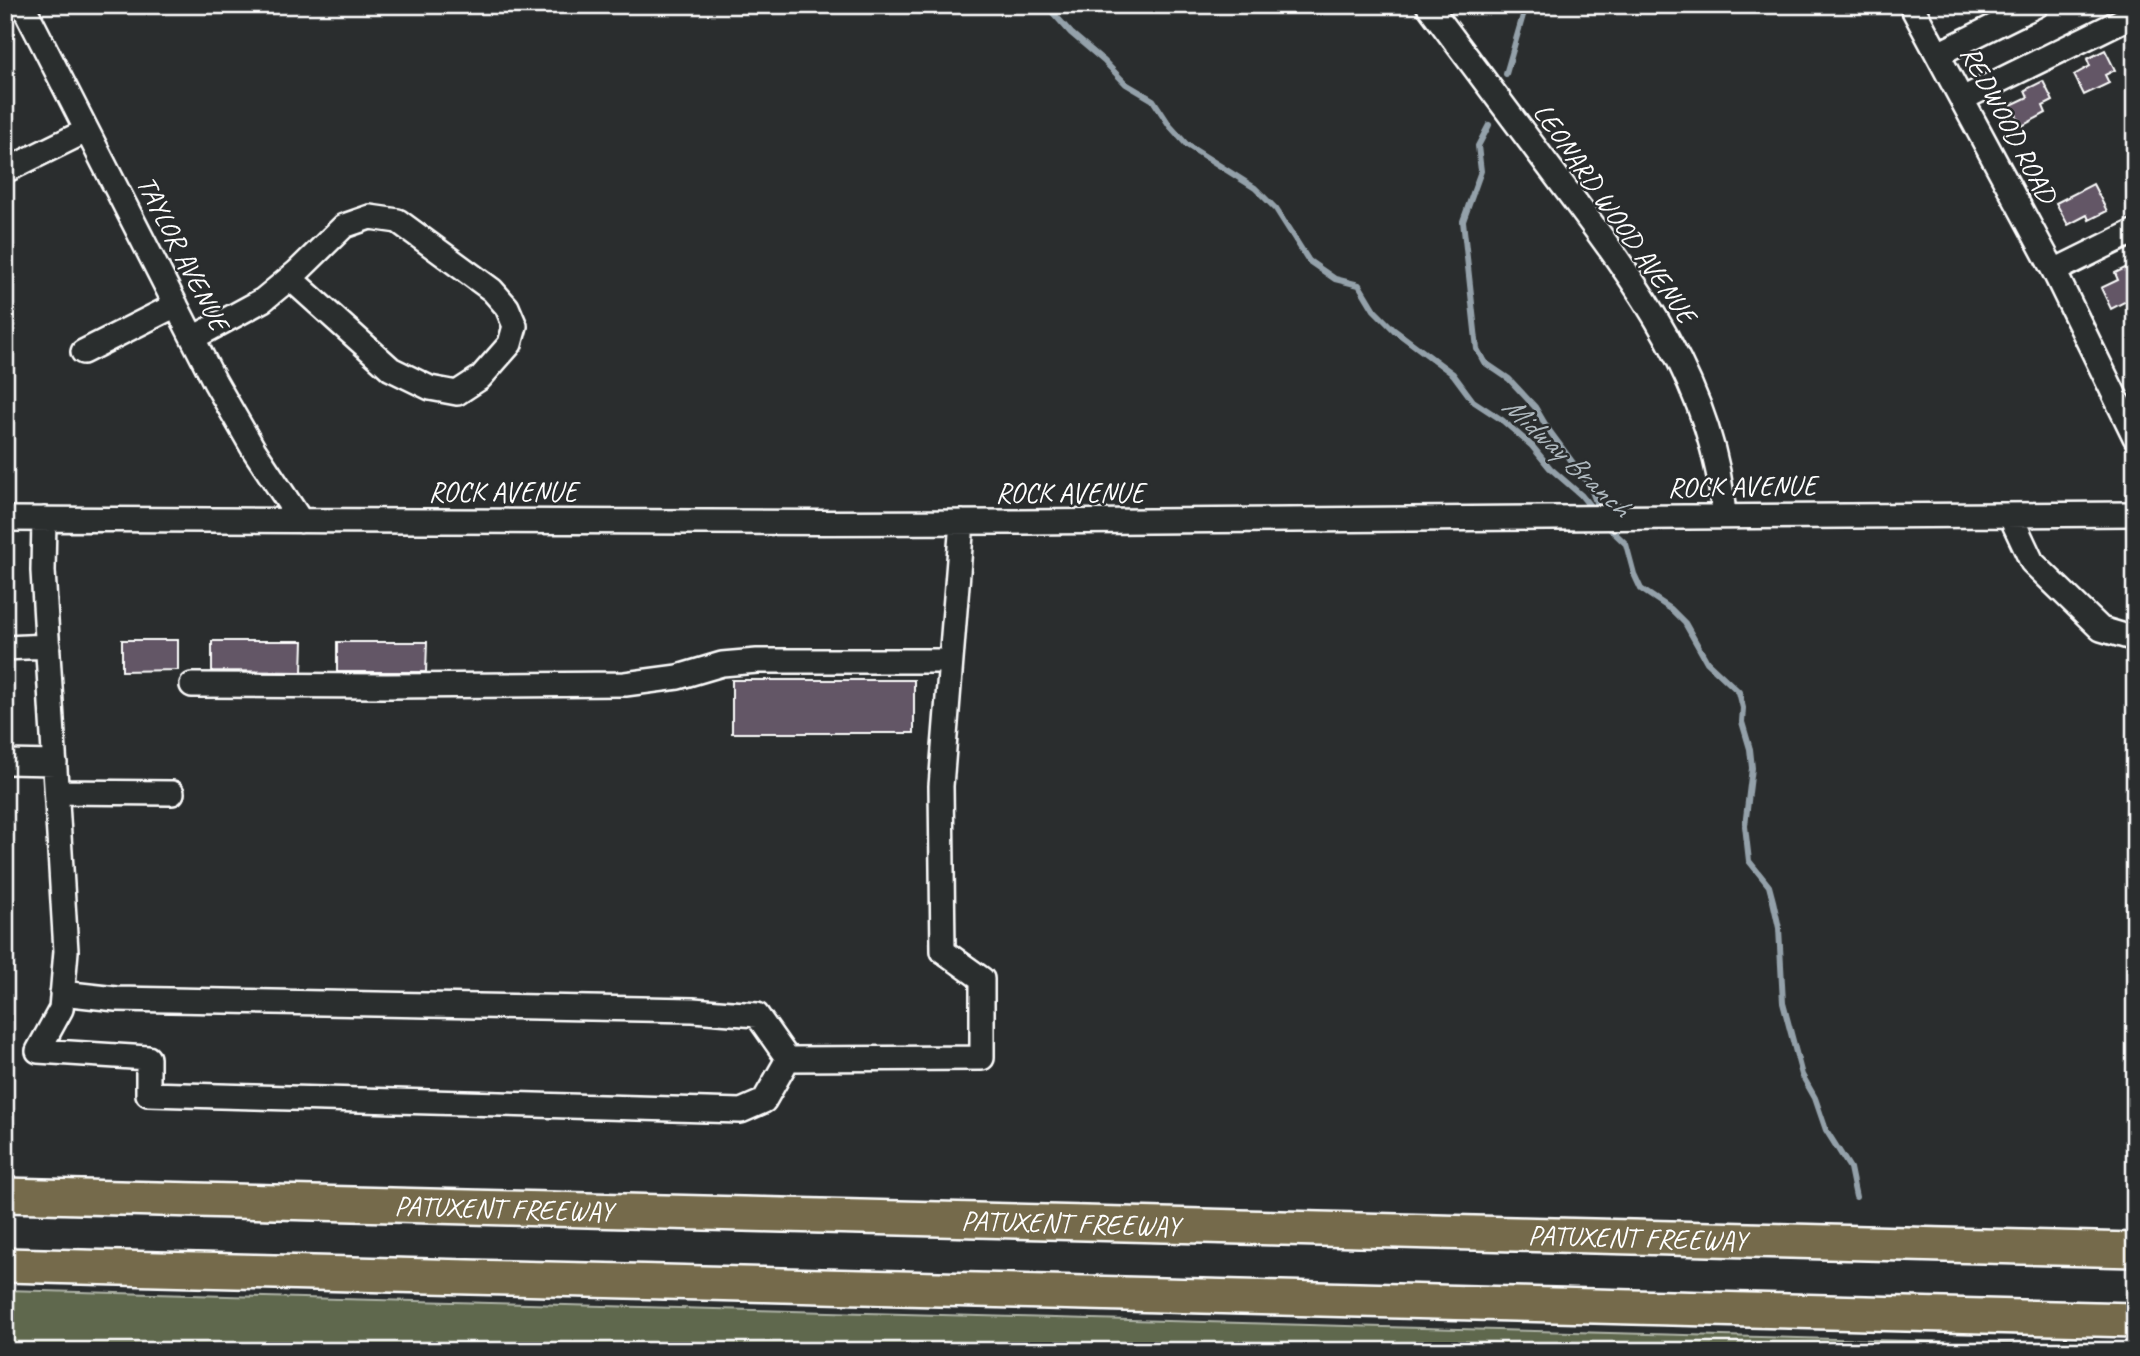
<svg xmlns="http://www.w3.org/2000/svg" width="2140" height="1356" font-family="Caveat,sans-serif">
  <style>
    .green { fill: #5e674e; stroke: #aeb3a6; stroke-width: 2 }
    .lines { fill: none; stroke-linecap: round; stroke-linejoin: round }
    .stream { stroke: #94a1aa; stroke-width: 6 }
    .building { fill: #635766; stroke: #fff; stroke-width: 2 }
    .minor-casing { stroke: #fff; stroke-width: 28 }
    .highway-casing { stroke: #fff; stroke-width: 38 }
    .minor { stroke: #2a2d2e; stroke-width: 23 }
    .highway { stroke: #746b4b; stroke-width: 33 }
    .labels { text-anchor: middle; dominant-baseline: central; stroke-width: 5; stroke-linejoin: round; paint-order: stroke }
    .street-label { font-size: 28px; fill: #fff; stroke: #2a2d2e }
    .water-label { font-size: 30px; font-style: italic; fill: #afb9bf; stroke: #2a2d2e }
  </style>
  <rect width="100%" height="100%" fill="#2a2d2e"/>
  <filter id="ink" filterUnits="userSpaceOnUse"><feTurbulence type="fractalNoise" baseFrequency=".0143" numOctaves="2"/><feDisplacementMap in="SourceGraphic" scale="14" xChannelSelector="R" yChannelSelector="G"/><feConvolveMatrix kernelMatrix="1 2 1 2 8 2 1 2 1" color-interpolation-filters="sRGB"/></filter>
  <g filter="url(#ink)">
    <path class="green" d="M5,1290L2135,1347V1351H5Z"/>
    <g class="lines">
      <path class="stream" d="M1046,5L1071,33L1104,61L1126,84L1153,100L1170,126L1187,145L1255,188L1276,209L1309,261L1335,279L1359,285L1374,310L1394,330L1453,374L1473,401L1502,420L1532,446L1550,468L1581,495L1594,511
        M1506,74L1526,5
        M1489,125L1478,146L1481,171L1463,221L1477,349L1484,362L1509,379L1535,407L1548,429L1590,486L1600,513
        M1606,525L1626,544L1634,574L1641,589L1671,609L1685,623L1707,662L1739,692L1743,708L1742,722L1750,749L1752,768L1745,826L1749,861L1769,886L1773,901L1779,928L1783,1003L1802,1075L1815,1098L1826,1130L1850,1168L1856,1197"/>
    </g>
    <path class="building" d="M2105,50L2115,70L2105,75L2109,83L2084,95L2074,75L2090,66L2087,59Z
      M2043,81L2053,101L2043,106L2046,113L2022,126L2011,105L2028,97L2025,90Z
      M2093,184L2107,211L2089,220L2087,215L2068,225L2056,203Z
      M2135,263V314L2128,300L2111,309L2101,288L2118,280L2115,273Z
      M122,640H178V670L122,671Z
      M212,641H303L302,672L212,671Z
      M337,642H427L426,672H337Z
      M732,680H914V733H732Z"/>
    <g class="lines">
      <defs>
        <path id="minor" d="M23,5L215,382L254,450L301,521
          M1428,5C1471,62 1513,119 1556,176C1633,278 1714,383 1724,515
          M1911,5L2054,271L2135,437
          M1938,54L2037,5
          M1962,99L2135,14
          M5,171L86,131
          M2054,271L2135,231
          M193,338L263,300L297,272L344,226L370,217L398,221L492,290L507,307L515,326L510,344L480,378L457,393L430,388L391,369L290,278
          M83,352L176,305
          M2010,515L2032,562L2101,629L2135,639
          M5,519C344,520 683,524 1022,522C1393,520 1764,515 2135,514
          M44,519L43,571L66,951L61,1009L38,1051L148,1058V1094L741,1111L764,1101L788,1059
          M5,648L48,646
          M192,685L387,686L625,684L678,677L722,664L757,661H950
          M5,762L55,763
          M57,792L172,793
          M62,993L116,999L693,1010L757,1015L788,1059
          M788,1059L982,1058V979L943,951L941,786L962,522"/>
        <g id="highway">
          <path id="s1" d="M5,1195L2135,1250"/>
          <path d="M5,1265L2135,1320"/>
        </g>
      </defs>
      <use href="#minor" class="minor-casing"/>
      <use href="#highway" class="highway-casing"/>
      <use href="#minor" class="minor"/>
      <use href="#highway" class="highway"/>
    </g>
  </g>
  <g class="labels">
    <g class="street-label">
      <text transform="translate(2009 124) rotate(62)">REDWOOD ROAD</text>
      <text transform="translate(1615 213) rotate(55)">LEONARD WOOD AVENUE</text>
      <text transform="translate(183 253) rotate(63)">TAYLOR AVENUE</text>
      <text transform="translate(1742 486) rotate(-1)">ROCK AVENUE</text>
      <text x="503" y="491">ROCK AVENUE</text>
      <text x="1070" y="492">ROCK AVENUE</text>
      <text stroke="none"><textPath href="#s1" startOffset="499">PATUXENT FREEWAY</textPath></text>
      <text stroke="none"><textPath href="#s1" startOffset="1066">PATUXENT FREEWAY</textPath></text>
      <text stroke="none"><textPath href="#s1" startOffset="1633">PATUXENT FREEWAY</textPath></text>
    </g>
    <g class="water-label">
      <text transform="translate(1567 456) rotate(43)">Midway Branch</text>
    </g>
  </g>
  <rect width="2140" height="1356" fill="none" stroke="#2a2d2e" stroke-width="28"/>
  <rect x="14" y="14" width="2112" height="1328" fill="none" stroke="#fff" stroke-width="2.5" filter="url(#ink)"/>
</svg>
